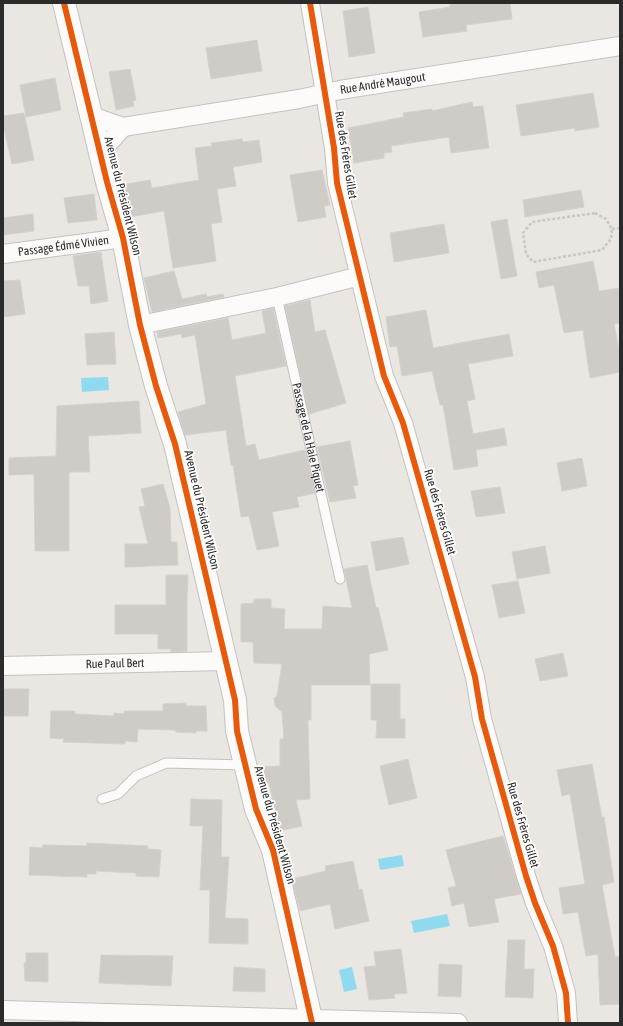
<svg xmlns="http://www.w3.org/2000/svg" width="623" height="1026" font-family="'Asap Condensed',sans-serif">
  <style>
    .water { fill: #90daf0 }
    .building { fill: #cfccc8; stroke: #d5d2cd }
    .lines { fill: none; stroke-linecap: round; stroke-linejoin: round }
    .service-casing { stroke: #c3c2c2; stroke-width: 11 }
    .minor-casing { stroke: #c3c2c2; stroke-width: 20 }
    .tertiary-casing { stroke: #c3c2c2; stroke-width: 24 }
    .path { stroke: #c8c8c7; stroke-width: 2.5; stroke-dasharray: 3 2; stroke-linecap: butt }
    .service { stroke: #fcfbfa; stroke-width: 9 }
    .minor { stroke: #fcfbfa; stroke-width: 18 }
    .tertiary { stroke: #fcfbfa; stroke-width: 22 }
    .cycleway-casing { stroke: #fff; stroke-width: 8 }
    .cycleway { stroke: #e8590c; stroke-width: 6 }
    .labels { text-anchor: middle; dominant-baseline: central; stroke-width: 3.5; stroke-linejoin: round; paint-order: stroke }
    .street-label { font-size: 12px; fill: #2b2b2b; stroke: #fff }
  </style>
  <rect width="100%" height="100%" fill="#eae6e1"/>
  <path class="water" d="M108,377L109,390L82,392L81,378Z
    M402,855L404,866L380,870L378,859Z
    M447,914L450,926L414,933L411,921Z
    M352,967L357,989L344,992L339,970Z"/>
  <path class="building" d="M450,3H510L512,19L466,25L467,31L423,37L419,12L450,7Z
    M368,7L375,53L349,57L343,11Z
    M257,40L262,71L211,79L206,48Z
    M130,69L136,100L133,101L134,106L116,110L109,72Z
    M55,78L61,110L26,117L20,85Z
    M593,93L599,127L575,131V128L521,136L516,105Z
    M472,102L473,107L483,106L489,148L451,153L449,137L391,146L392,152L384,153V158L354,163L348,128L404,117L403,113L432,109V111Z
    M24,113L34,160L12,164L3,124V116Z
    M242,139L243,142L259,140L262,162L233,167L236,186L217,189L222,222L211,224L216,261L173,268L164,211L130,217L121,185L150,180L152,188L199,180L195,148L212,146L211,143Z
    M322,170L330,205L324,206L326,217L298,222L290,175Z
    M581,190L584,207L525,217L523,200Z
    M94,194L97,220L68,223L64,198Z
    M33,214L34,231L3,235V218Z
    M507,219L517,276L501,279L491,222Z
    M444,224L449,253L394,262L390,233Z
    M101,252L108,301L91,304L89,286H78L73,256Z
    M593,261L599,291L620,288V323L614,324L620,355V372L590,378L583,330L564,333L554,285L539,288L536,272Z
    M174,271L182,299L206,294L207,297L223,294L224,297L152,312L144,278Z
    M20,280L25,314L3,317V281Z
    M310,300L315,332L325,330L346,403L309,414L285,306Z
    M273,308L286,366L235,376L246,446L255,444L259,460L305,450L315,493L297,497L299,507L272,512L279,546L257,550L249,516L241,517L233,465H231L226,430L185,435L178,412L206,404L195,335L182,338L181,334L158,338L157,332L228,318L232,340L266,333L262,311Z
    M426,310L433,348L509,334L513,356L468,364L475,399L467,401L473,434L504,428L507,445L476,450L478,466L454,470L443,405H440L432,371L402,376L397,346L390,347L386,317Z
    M114,332L116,364L87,365L85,334Z
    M139,401L141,433L88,436L90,472H69V551H35L34,474L9,475V458L56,456L57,406Z
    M350,441L358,485L353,486L356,498L330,502L317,447Z
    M582,458L587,486L562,491L557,463Z
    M163,484L170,508L171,542H177L178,565L125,567V544H148L139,507L145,506L141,489Z
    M500,487L505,513L476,517L471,491Z
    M403,537L409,564L376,571L371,542Z
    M545,546L550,573L517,579L512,552Z
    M367,565L376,608L378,607L388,650L369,654L370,685H311V720H308L310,799L296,800L302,826L279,831L269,783H263L260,767L280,766V739H284L282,712L275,706L274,698L277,696L282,664L254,663L253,642H241V604L254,603V599H271V608L285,609L284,629H322L323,606L352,608L344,569Z
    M166,575H188L187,600V651L171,652V649H158V634H115V605H166Z
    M518,581L525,613L499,618L492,585Z
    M563,653L568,676L540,681L535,659Z
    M371,684H400V719H405V738H376L377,720H371Z
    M3,689H29L28,716H3Z
    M186,703V706H206L207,731H196V733L176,732L175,730L138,729L137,742L125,741V744L63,742L64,739L50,738L51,711H75V714L114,716V713L124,714V711H163V704Z
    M408,759L417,798L389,805L380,766Z
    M592,764L602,818L604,817L614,882L602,885L615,957L620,956V1004L600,1005L598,954L586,956L578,912L563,914L559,888L585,884L570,794L562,796L557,770Z
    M191,799L222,800L221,857H229L225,918L248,919V944L209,943L210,890H200L203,826H190Z
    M503,836L521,894L494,899L499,922L469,927L464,903L452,906L448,888L456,886L446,850Z
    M87,843L148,846V849L161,850L159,877L136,876V873L96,871V874H87V877L29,875L30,847L42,848L43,845L87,846Z
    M353,861L359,890L362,889L369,921L335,929L330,904L300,911L292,879L326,871L325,866Z
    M508,940H525L524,969H534L533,998L505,997Z
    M401,949L407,993L394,994L395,998L369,1000L364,967L376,966L374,952Z
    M26,953H48V982L25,981L24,963H26Z
    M101,955L173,956L171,986L99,983Z
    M439,964L462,965L461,997L438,996Z
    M234,967L265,969V992L233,991Z"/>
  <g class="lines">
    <defs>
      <g id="service">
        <path id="s1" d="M277,297L340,579"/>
        <path d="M102,799L118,794L136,776L166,763L246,765"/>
      </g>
      <g id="minor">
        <path d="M310,3L334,148L337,183L384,376L403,423L475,677L482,719L526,876L535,903L553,946L566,993L568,1023"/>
        <path id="s2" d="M91,114L100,119L123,127L299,99L340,90L620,46"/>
        <path d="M101,156L107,145L123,127"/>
        <path id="s3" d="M3,254L123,238"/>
        <path d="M140,325L277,297L360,276"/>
        <path id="s4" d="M3,666L226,661"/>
        <path d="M3,1010L458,1023"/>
      </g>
      <path id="tertiary" d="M64,3L107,182L123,238L140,325L156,386L175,444L235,700L237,731L256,809L273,850L312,1023"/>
    </defs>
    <use href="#service" class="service-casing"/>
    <use href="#minor" class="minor-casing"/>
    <use href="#tertiary" class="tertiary-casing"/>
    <path class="path" d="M595,213L606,219L612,229L611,239L602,250L533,262L526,254L523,233L532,222Z
      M612,229L620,228"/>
    <use href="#service" class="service"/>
    <use href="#minor" class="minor"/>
    <use href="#tertiary" class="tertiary"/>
    <defs>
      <path id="cycleway" d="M64,3L107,182L123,238L140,325L156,386L175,444L235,700L237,731L256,809L273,850L312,1023
        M310,3L334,148L337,183L384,376L403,423L475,677L482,719L526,876L535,903L553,946L566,993L568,1023"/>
    </defs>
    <use href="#cycleway" class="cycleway-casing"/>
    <use href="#cycleway" class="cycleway"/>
  </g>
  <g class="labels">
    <g class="street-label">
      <text stroke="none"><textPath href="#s2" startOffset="298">Rue André Maugout</textPath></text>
      <text transform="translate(346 155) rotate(81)">Rue des Frères Gillet</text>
      <text transform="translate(123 196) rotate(76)">Avenue du Président Wilson</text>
      <text stroke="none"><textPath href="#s3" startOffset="61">Passage Édmé Vivien</textPath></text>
      <text stroke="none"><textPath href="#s1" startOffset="144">Passage de la Haie Piquet</textPath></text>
      <text transform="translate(202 510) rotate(77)">Avenue du Président Wilson</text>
      <text transform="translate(440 512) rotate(74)">Rue des Frères Gillet</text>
      <text stroke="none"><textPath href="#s4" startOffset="112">Rue Paul Bert</textPath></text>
      <text transform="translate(275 825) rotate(74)">Avenue du Président Wilson</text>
      <text transform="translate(523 825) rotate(74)">Rue des Frères Gillet</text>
    </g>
  </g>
  <rect width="623" height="1026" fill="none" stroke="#2b2b2b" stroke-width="8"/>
</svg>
